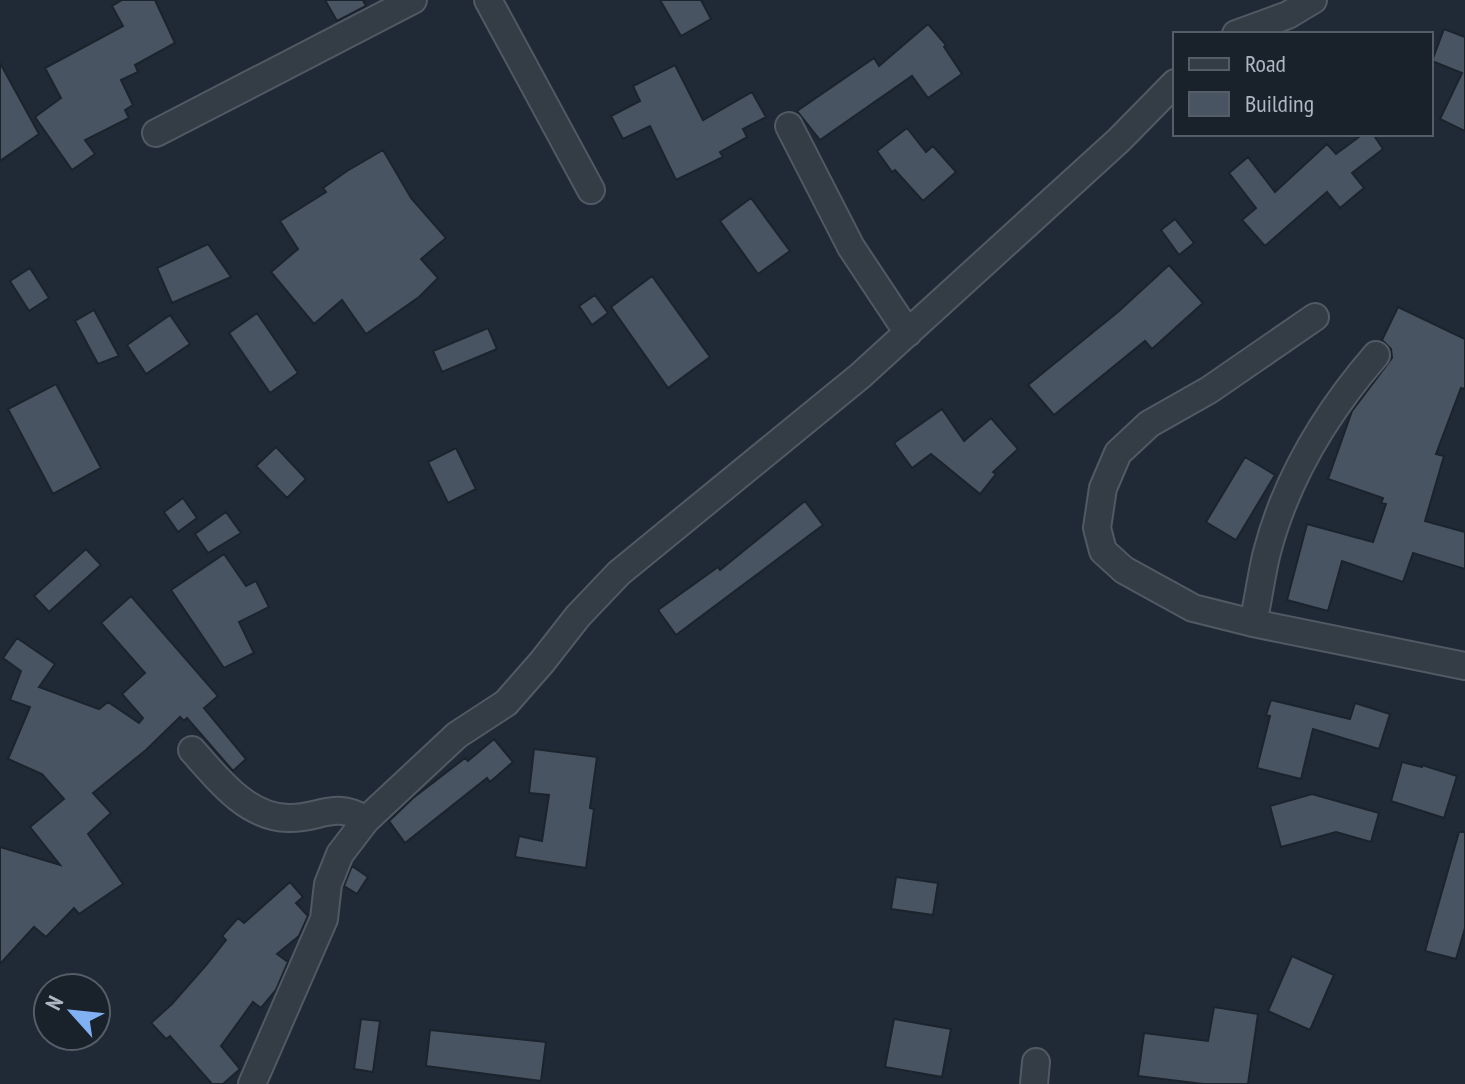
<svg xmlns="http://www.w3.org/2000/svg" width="1465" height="1084" font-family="'PT Sans Narrow',sans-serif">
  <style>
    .building { fill: #485461; stroke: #1b232d; stroke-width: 2 }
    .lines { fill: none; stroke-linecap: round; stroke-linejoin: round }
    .minor-casing { stroke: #515a64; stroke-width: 30 }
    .minor { stroke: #343c46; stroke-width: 26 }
  </style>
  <rect width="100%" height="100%" fill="#202a36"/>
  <path class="building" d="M122,0H155L175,43L135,65L138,72L121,80L133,105L125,110L129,118L85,140L95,154L72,170L35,117L61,98L45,68L123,26L112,6Z
    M325,0H363L366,6L337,21Z
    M660,0H701L711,19L681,36Z
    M928,24L946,45L944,47L962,74L928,98L912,76L820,140L797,111L874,58L879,66Z
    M1444,29L1465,37V131L1440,119L1462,73L1432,61Z
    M0,63L39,134L0,161Z
    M675,65L703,120L752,92L766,117L743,129L747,137L720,152L723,157L676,180L650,126L623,139L611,116L640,101L633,86Z
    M907,128L926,152L933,146L956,172L923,201L895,170L892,172L877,151Z
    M1363,134H1373L1383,149L1352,173L1364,188L1340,208L1327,192L1265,246L1242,220L1256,208L1229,173L1248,157L1275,192L1327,144L1336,154Z
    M383,150L411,198L446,238L421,259L438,278L419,297L366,334L342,300L314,324L271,272L298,249L280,221L326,192L323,188L347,171Z
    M751,198L790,251L758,274L720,221Z
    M1175,219L1194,243L1179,255L1161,230Z
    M208,244L231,277L172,303L157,268Z
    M1169,265L1203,303L1152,349L1145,341L1054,415L1028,385L1119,311Z
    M30,268L49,298L29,311L10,281Z
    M652,276L710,357L668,388L611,307Z
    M595,295L608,313L592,325L579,306Z
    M1398,307L1465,339V389L1461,388L1436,454L1444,456L1425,521L1465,532V569L1413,553L1403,582L1342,561L1328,611L1287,600L1307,524L1373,542L1386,504L1381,503L1383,498L1328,479L1352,411L1392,358L1391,349L1382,340Z
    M94,310L119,356L98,364L75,321Z
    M257,313L298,373L270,393L229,333Z
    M170,315L190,344L146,374L127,345Z
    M488,328L497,349L442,372L433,351Z
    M56,384L101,468L53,494L8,409Z
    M942,409L964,441L991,418L1018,449L993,472L996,474L980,494L931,454L912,468L894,443Z
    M276,447L306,479L287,498L256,466Z
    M456,448L476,489L448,503L428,462Z
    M1245,457L1275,475L1236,540L1206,522Z
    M183,498L197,518L178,532L164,512Z
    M805,501L823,525L676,635L658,610L718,567L720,570Z
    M226,512L241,533L208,553L195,534Z
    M86,549L101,565L49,612L34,596Z
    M224,554L246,586L256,581L269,607L239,622L254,653L224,668L171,590Z
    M131,596L218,696L204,708L246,759L233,771L187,718L184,721L180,717L146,750L93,793L111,813L88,834L123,884L79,914L74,908L46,937L34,927L0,964V847L60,865L30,827L64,799L42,774L8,759L30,707L10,700L21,671L3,658L17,638L55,664L39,687L99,709L108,702L139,723L143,718L122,694L145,673L101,623Z
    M1271,700L1350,719L1355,703L1390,714L1379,749L1313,729L1301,779L1257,768L1270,716L1266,715Z
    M494,739L513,762L490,782L487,778L405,843L389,821L413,798L465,758L468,761Z
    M534,749L597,757L590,808L594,809L586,868L515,857L519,836L542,841L549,795L529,793Z
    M1402,762L1422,767V765L1457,776L1444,818L1391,801Z
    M1312,794L1379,813L1371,842L1336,832L1281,847L1270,806Z
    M1459,832H1465V928L1456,959L1425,951Z
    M352,866L368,877L357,894L344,886Z
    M896,877L938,883L933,915L891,909Z
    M290,882L303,897L296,903L308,916L299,936L277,954L288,962L276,990L261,1008L253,1002L221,1046L240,1069L223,1084H212L170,1036L166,1039L151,1023L172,1004L207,964L226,940L222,936L238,918L244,923Z
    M1292,956L1334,975L1310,1030L1268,1011Z
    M1214,1007L1258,1014L1248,1084H1203L1138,1076L1144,1033L1208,1041Z
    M361,1019L380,1021L373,1072L354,1069Z
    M894,1019L951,1029L942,1077L885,1067Z
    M430,1030L546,1042L541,1081L426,1066Z"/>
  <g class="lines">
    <defs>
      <path id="minor" d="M488,0L591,190
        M1236,34L1288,15L1313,0
        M789,126L851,247L908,333
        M156,133L413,0
        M1315,317L1209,390L1149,424L1118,453L1103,488L1097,528L1103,551L1124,570L1193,608L1253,623L1465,666
        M1253,623C1258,601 1261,578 1266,556C1285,480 1325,414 1376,355
        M192,750C217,778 246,817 288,818C320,819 334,800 366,820
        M252,1084L324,919L328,884L340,854L366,820L457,735L506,703L542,662L578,616L619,573L860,376L1119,140L1175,83
        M1034,1084L1036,1062"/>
    </defs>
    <use href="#minor" class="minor-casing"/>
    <use href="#minor" class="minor"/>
  </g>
  <rect x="1173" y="32" width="260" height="104" fill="#19212b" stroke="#555d68" stroke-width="2"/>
  <rect x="1189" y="58" width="40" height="12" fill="#343c46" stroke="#555d68" stroke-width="2"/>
  <text x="1245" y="72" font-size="24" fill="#aeb7c3">Road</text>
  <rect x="1189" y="92" width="40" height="24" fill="#485461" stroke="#555d68" stroke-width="2"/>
  <text x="1245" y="112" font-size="24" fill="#aeb7c3">Building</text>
  <g transform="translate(72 1012) rotate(297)"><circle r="38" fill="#19212b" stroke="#555d68" stroke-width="2"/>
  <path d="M0-6L14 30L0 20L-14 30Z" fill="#82b1f3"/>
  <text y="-12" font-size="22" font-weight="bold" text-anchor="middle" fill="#aeb7c3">N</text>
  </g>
</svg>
